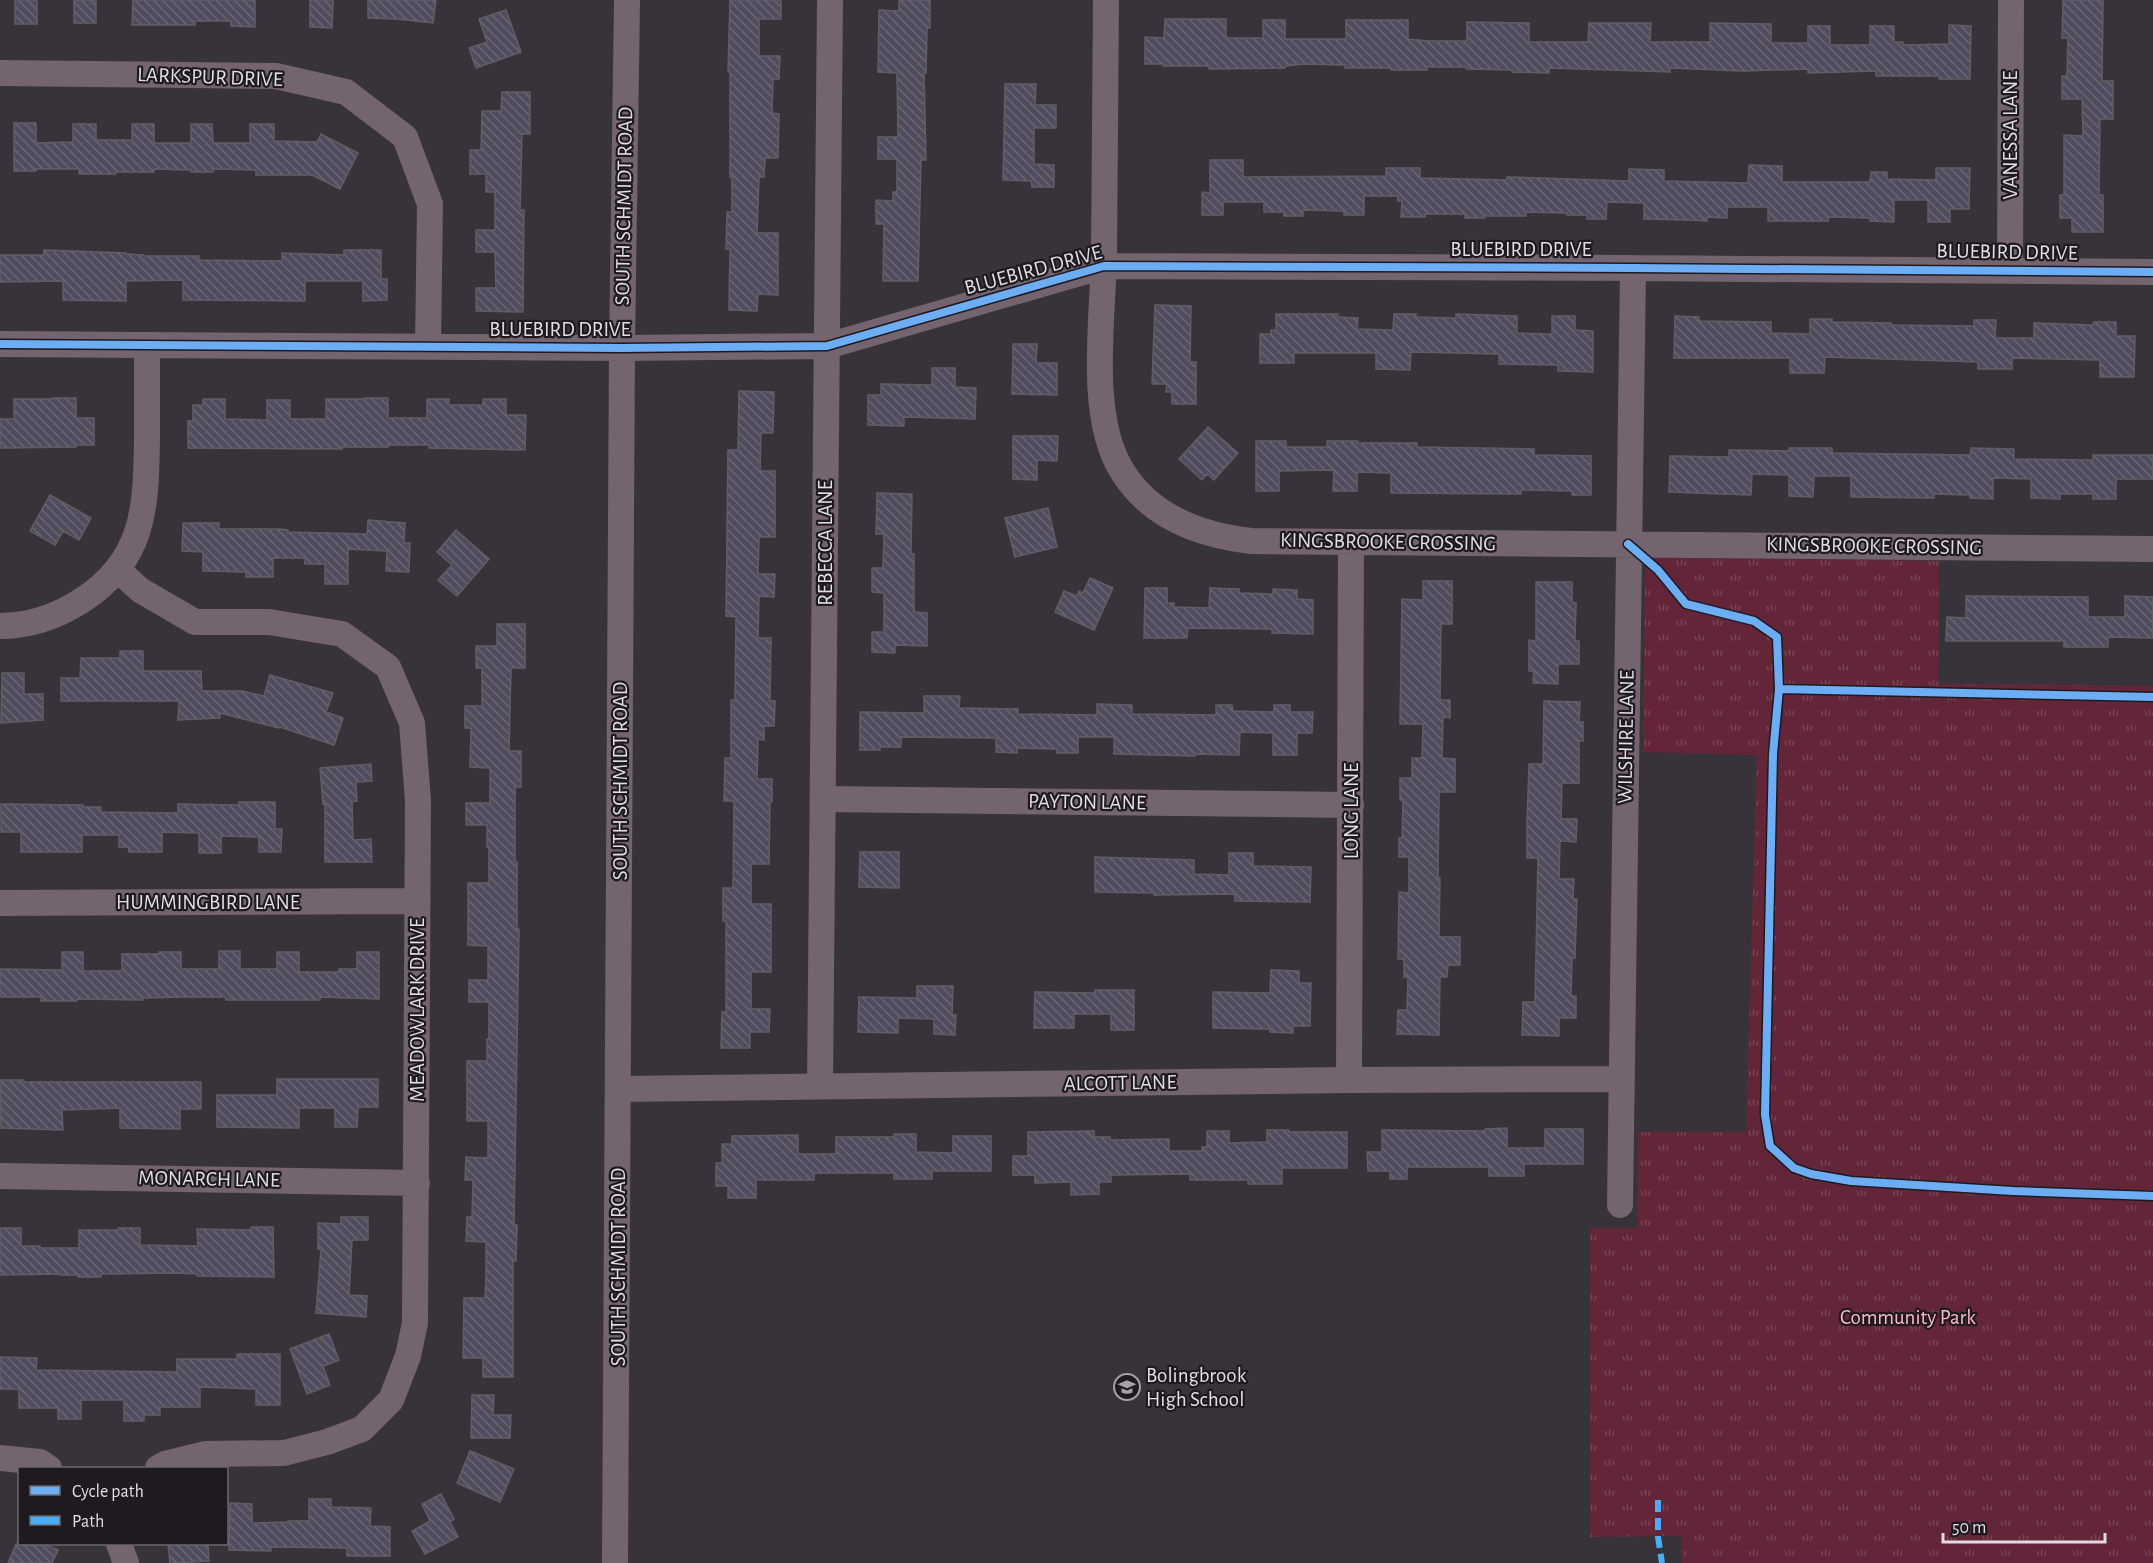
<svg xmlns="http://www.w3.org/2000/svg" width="2153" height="1563" font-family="'Alegreya Sans',sans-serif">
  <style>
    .park { fill: url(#park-tufts) }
    .building { fill: url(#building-back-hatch); stroke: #605e64; stroke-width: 1.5 }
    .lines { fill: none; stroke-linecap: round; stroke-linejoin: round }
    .minor { stroke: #73646f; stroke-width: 26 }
    .quiet { stroke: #49aef6; stroke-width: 6; stroke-dasharray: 12 6; stroke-linecap: butt }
    .cycleway-casing { stroke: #1e1a20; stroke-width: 11 }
    .cycleway { stroke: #6dadf4; stroke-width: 8 }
    .labels { text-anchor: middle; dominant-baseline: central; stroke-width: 4.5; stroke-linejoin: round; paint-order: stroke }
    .street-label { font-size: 21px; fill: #e2dce5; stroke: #1e1a20 }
    .park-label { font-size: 21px; fill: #ffb7c6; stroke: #1e1a20 }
    .poi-label { font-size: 21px; fill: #e2dce5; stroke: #1e1a20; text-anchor: start }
  </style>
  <defs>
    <pattern id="park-tufts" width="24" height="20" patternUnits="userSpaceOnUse" patternTransform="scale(1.5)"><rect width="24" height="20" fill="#632638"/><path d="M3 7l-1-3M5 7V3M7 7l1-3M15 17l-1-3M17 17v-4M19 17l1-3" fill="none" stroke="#794555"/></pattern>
    <pattern id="building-back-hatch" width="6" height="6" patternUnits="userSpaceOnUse" patternTransform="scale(1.5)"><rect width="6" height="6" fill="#514c5d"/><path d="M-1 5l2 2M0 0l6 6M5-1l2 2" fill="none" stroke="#6a6574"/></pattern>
  </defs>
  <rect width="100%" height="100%" fill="#38333a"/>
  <path class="park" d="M1656,558L1939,561L1938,684L2153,686V1563H1682V1536L1590,1537V1228H1637L1638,1132H1746L1757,755L1643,752L1645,572L1648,564Z"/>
  <path class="building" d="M15,0H37V24H15Z
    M74,0H96V23H74Z
    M133,0H255V27L231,26V21H195V25H132Z
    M310,0H333L332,28L310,27Z
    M368,0H436L433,23L397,19L368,18Z
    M730,0H781V19H759V56H780L779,79H773L772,113L779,114L778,158H765L764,177H759L757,233H778V295L758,294L757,311L729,310L730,249H726L727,212H732V177H730V72H728Z
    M899,0H930V28H927L926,73H924L926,160H921L918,281H883L884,224H876V200L893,201V192H897V159H878V137H898L897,73L878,72L879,10L899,11Z
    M2063,0H2103L2102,81H2113V119H2100L2099,195H2103V232H2072V218H2060V195H2064V135L2083,136L2082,99H2062V76H2067L2068,38H2062Z
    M506,10L521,52L476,68L469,48L487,42L479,19Z
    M1165,19H1226V38H1263V20H1285V39H1346V20H1408V39L1428,41H1467V22L1529,23V42H1588L1589,23H1651L1650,42H1710V23L1771,24V43H1808V26H1830V45H1870V26H1894V42H1903V45L1949,44V25L1971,26L1970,79H1939V76H1876V71L1808,73V69L1743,71L1670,68V72L1549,68V73L1512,72V70L1466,69V67H1427V70H1391V68H1345V65L1304,64L1286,66L1285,68L1209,69V66H1163L1164,64H1145V37L1164,38Z
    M1005,84H1036L1035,105H1056V128H1034V164L1054,165V187H1032L1031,181L1003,180Z
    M502,92H530V134H522L520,210H524L523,312L476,311V288H496L495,252H476V230H495V192H486V174H470V150H481L482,111H501Z
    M14,123H36V143L73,142V124H96V140H132V124H154V143H191V124H212L213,143H250V124H274V141L317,142L321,134L358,153L340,189L312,175H256V170L213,169V172H191V170L154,169V172H116V174H79V169H36V171H14Z
    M1210,160H1243V177L1386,176V168H1420V178L1507,180V177L1629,181V169L1664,170V181L1748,183L1749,165L1782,166V182H1870L1871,172H1887V179L1936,180V168H1970L1969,209H1950V222H1928V200H1894V222L1870,221V218L1829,217L1828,221H1768V207H1727V218L1707,217V221L1687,220L1644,219V203L1607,202L1606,219H1587V215H1567V213L1526,212V216H1485V218H1465V214H1425V217H1401L1402,201H1398V196H1364V215H1344V211L1303,210V216H1284V212H1264V202H1223V215H1202V192L1210,193Z
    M44,250L126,253V254L144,255V256H199V260L282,261V253L344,255V250H381V279H387V300L363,301V281H305V301L183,300V280L126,281V301L63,300V281L0,282V255H44Z
    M1155,305L1191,306L1190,362H1196V404H1172V392H1166L1167,384H1152Z
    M1276,314H1338V317L1358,318L1357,329L1393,330L1394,314H1416V317L1456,318V314L1517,316V333L1552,334V316H1575V330L1593,331V372L1558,371V365L1499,364V354L1411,352L1410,370L1376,369V353H1294V363H1260V334H1271V330H1276Z
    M1675,316L1699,317V321L1771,322V333L1810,334V319H1832V322L1891,323V325L1974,326V320H1996L1995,338H2034V323L2093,325L2094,322H2116V336H2135L2134,377H2100V360L2012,358V369H1978V362L1825,357L1824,373H1790V358H1674Z
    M1013,344H1037L1036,363H1057V395L1012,394Z
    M932,368H955V387L976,388L975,419L904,417V426L868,425V395H881V384L932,385Z
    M739,391L774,392L773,433H761L760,471H775V537H759L758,574H775L774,597L759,596L758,638H771L770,701H775L774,726H764V740L758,739L757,779H772V802H770L769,864H751V904H771V972H751V1009H770L769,1032H750V1048H721L722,1012H726V921H723V888H733L734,801H724L725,758H731V700H735L736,617L726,616L728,450H738Z
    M53,398H76V418H94V445H76V447L0,448V419H14V399H53Z
    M365,398H388V418H427V399H449V405H483V399H506V415H526L525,450L429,448V445H388V447H342V449L188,448V421H193V405H203V399H225V419L267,420V400H290V419H326V399H365Z
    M1208,427L1238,453L1214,480L1207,474L1202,480L1179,459Z
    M1013,436H1058L1057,461L1037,460V480L1013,479Z
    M1256,441H1286V447H1327V441H1358V443H1417V447L1534,449V455L1591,456V495H1572V491L1521,490V494L1391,493V473L1357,472V491H1333L1334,470L1279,471V491H1256Z
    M1789,448H1832V453L1970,455L1971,448L2014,449V459L2093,460V455H2153V479H2116V499H2093V494H2060V499L2031,498V479L1993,478V499L1970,498V495L1934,494V498L1851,497V476H1814L1813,497L1789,496V475L1752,474L1751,495L1669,492L1670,456L1729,457V450L1789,451Z
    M877,493L912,494L911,554H914V612L927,613V646L895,645V653L872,652V632H884V593L872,592V568H883L884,534H876Z
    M50,495L91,518L79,540L63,531L55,545L30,531Z
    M1048,508L1057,547L1015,557L1005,518Z
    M368,520L405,523L404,543H410L409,572L386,571L387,551L348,549V584H325V564H305V558H273V577H246V572L203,571V552L182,551L183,523H219V529H278L288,530V532L367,534Z
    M456,530L489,559L457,596L438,580L452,565L437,552Z
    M1090,578L1113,588L1094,630L1055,612L1064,591L1077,596L1079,591L1083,593Z
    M1423,581H1452V624H1441L1440,700H1450V718L1443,717L1442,758L1455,759V792H1439L1438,878H1440L1439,937H1460V965H1448L1447,977H1440L1439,1035L1397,1034L1398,1010H1407L1408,977H1404V959H1398L1399,892L1409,893V857H1399V838H1402L1403,800H1400V778H1412V758H1422L1423,724H1400L1402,599L1423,600Z
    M1536,582H1572V602L1576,603L1575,641H1579V664H1558V684L1533,683L1534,671H1529V640L1536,641Z
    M1145,588H1167V603H1174V607L1209,608L1210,588L1239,589V593L1273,594V589L1297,590V599L1313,600V634L1272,633V629L1188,628L1187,638H1144Z
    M1966,596L2088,597V617H2125V596L2153,597V638L2108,637V647H2064V641H1946L1947,617L1966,618Z
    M497,624H525V668H511L509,751H521V787H515V862H517V929H519L514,1225H517L516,1261H513V1377H483V1358H463L464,1298H485L486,1276V1242L466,1241L467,1217H472L473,1180H465L466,1157L488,1158V1121H467V1061H487V1039H489V1002H469V980H488V946L468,945V883H489V847H487V825H466V803H490V768L470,767L471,728H465V706H482V668H476V646H497Z
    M120,651H143V671H201L202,691H242L264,696L270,675L333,693L326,712L343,718L334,745L280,727L279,728L220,713V718L178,720L179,701H61V678H80L81,658H120Z
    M2,673H24V694H43V720L1,723Z
    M924,696H960L959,708L1018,709V714L1097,715V704L1132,705V714L1216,715V705H1232L1233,711L1274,712V705H1290V712H1313L1312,733H1297V755H1273V733L1240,732L1239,755L1195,754V756L1114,754V737H1078V753H1057V749L1017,748V753L996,752V738L901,737V747H880V750H860V712L924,713Z
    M1544,701L1580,702L1579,722H1583V741H1579V783H1562L1561,819H1577L1576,842L1560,841L1559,879H1574L1573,899H1577L1575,958H1572L1571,996H1576V1018H1559V1036L1522,1035L1523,1002H1535L1538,858H1527V823L1529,764H1543Z
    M371,764L372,781L356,782L357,801L352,802L353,840L371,839L372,862H325V803L323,804L320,768Z
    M239,802H275V829H282L281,852H259V837L221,836V853H199V833L162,832V852H129L128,847H119V835H82V852H21V832H1V804L83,805V807H101V812L178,813V804L239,805Z
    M860,852H899V888L859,887Z
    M1229,853H1253V866L1311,867L1310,902L1235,901V894L1154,895V893L1095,892V857L1194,860V874L1229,875Z
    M219,951H240V969H277V952H299V972H339V969H357V952H379V999L320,997V1000H226L225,997H181L143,998V1000L77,999V1001H41V997H0V969L62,970V952H83V971H122V954H159V952H181V969H219Z
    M1271,970L1299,971V983H1311L1310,1026H1293V1033L1270,1032V1029L1213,1028V992L1270,993Z
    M917,986H953L952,1015H956L955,1035L934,1034V1019L898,1018V1033L858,1032L859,997L917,998Z
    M1095,990H1134V1030H1111V1014H1074V1028H1034L1035,992L1095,993Z
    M277,1079H378V1107H358L357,1127H335V1108H299V1128L217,1127V1095H277Z
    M0,1080H24V1082H201V1109H180V1129L120,1128V1108L62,1110L63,1130L1,1128Z
    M1507,1128V1148H1545V1129H1583V1164H1524V1176H1489V1167H1407V1179H1390V1171H1368L1367,1152H1382V1130L1485,1131V1129Z
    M1267,1130H1289V1132H1347V1168H1282V1184H1248V1180H1190V1174L1111,1175V1182H1099V1194L1071,1195V1182L1035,1183V1175H1013V1156H1028V1132L1094,1131V1137H1110V1140L1169,1139V1151H1202V1147H1207V1131H1229V1143L1267,1142Z
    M894,1134H916V1152L953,1153V1136H991V1171H932V1179H894V1173H814V1180H756V1198H728V1186H716V1163H722V1144H732V1136L798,1135V1154H836V1137H894Z
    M341,1217H368V1240H352L349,1295L367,1296L366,1317L316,1313L321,1249H318V1223L341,1224Z
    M251,1227H273L274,1277L197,1276V1274L178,1273L101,1274V1277H78V1275H60V1274L0,1275V1228H21V1246H40V1248H79V1230H118V1228H140V1245L198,1246L197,1229L251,1230Z
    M329,1334L339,1360L323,1366L330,1385L307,1394L290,1349Z
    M237,1354H280V1405H256V1389L200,1387V1407H160V1415H144V1421H124V1400H81V1419H58V1408H19V1389H0V1357L37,1358L36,1370L177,1372V1359H237Z
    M472,1395H494L493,1415H511L510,1438H471Z
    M470,1451L514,1469L500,1502L457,1483Z
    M441,1494L454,1519L450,1522L458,1537L425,1554L412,1531L430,1521L422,1504Z
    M309,1499H331V1507L371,1508L370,1526L390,1527V1556H347V1548L271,1547V1551L229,1550L230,1503L252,1504V1523L288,1522V1521H309Z
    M16,1544H43L58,1550L52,1563H8Z
    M168,1544H208L209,1561L170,1563Z"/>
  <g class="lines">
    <path class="minor" d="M1106,0C1105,85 1105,170 1104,255C1103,317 1088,415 1121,469C1149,517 1199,535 1251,541L2153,549
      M0,73L276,76L346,92L405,137L430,204L428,347
      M2010,270L2011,0
      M0,344L622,348L827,346L1104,266L1633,268L2153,272
      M118,570L140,590L195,622H269L342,634L388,667L412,723L418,801L415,1323L408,1356L391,1400L362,1429L327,1442L284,1453L206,1454L165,1464L158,1468
      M0,626C30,626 56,617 81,601C146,560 146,505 147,437C147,406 147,376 147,346
      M823,799L1351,805
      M0,903L416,901
      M1349,1080L1351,542
      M820,1086L830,0
      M619,1089L1349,1080L1622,1079
      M0,1176L417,1183
      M1620,1205L1633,268
      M0,1458L40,1462L49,1468
      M119,1544L126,1563
      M615,1563L622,348L627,0"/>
    <path class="quiet" d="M1658,1500V1537L1662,1563"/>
    <defs>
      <path id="cycleway" d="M0,344L622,348L827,346L1104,266L1633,268L2153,272
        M1628,544L1658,570L1686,604L1754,621L1777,637L1779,689L1773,754L1765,1115L1770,1146L1794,1168L1811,1174L1851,1181L2013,1191L2153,1196
        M1779,689L2153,697"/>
    </defs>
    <use href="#cycleway" class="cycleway-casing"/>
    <use href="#cycleway" class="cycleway"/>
  </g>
  <defs>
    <symbol id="school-ring" viewBox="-11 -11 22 22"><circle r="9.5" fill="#1e1a20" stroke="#a6a1a9" stroke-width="1.5"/><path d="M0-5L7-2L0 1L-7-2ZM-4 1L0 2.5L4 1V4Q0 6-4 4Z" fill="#a6a1a9"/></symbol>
  </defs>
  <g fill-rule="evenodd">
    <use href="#school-ring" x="1112" y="1372" width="30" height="30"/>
  </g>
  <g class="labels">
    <g class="street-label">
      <text transform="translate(210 77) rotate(2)">LARKSPUR DRIVE</text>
      <text transform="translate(2010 135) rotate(-90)">VANESSA LANE</text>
      <text transform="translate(624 206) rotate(-89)">SOUTH SCHMIDT ROAD</text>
      <text x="1521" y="249">BLUEBIRD DRIVE</text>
      <text transform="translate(2007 252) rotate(1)">BLUEBIRD DRIVE</text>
      <text transform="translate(1033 270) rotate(-15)">BLUEBIRD DRIVE</text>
      <text x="560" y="329">BLUEBIRD DRIVE</text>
      <text transform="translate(1388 542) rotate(1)">KINGSBROOKE CROSSING</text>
      <text transform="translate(825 543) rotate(-90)">REBECCA LANE</text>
      <text transform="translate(1874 546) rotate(1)">KINGSBROOKE CROSSING</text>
      <text transform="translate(1626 737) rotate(-89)">WILSHIRE LANE</text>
      <text transform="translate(620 781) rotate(-90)">SOUTH SCHMIDT ROAD</text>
      <text transform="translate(1087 802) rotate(1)">PAYTON LANE</text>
      <text transform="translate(1351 811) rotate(-90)">LONG LANE</text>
      <text x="208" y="902">HUMMINGBIRD LANE</text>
      <text transform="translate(417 1010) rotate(-90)">MEADOWLARK DRIVE</text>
      <text transform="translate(1120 1083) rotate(-1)">ALCOTT LANE</text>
      <text transform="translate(209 1179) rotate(1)">MONARCH LANE</text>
      <text transform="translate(618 1267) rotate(-90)">SOUTH SCHMIDT ROAD</text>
    </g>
    <g class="park-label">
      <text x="1908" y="1317">Community Park</text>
    </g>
    <g class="poi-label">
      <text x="1146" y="1375">Bolingbrook<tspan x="1146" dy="24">High School</tspan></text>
    </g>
  </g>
  <rect x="18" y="1467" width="210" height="78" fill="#1e1a20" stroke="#6c686f" stroke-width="1.5"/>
  <rect x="30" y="1486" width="30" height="9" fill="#6dadf4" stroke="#6c686f" stroke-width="1.5"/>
  <text x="72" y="1497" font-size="18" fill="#e2dce5">Cycle path</text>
  <rect x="30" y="1516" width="30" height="9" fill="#49aef6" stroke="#6c686f" stroke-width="1.5"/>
  <text x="72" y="1527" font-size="18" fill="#e2dce5">Path</text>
  <path d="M1943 1533v9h162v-9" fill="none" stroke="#e2dce5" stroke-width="3"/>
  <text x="1952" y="1533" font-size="18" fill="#e2dce5" stroke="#1e1a20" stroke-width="4.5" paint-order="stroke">50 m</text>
</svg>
